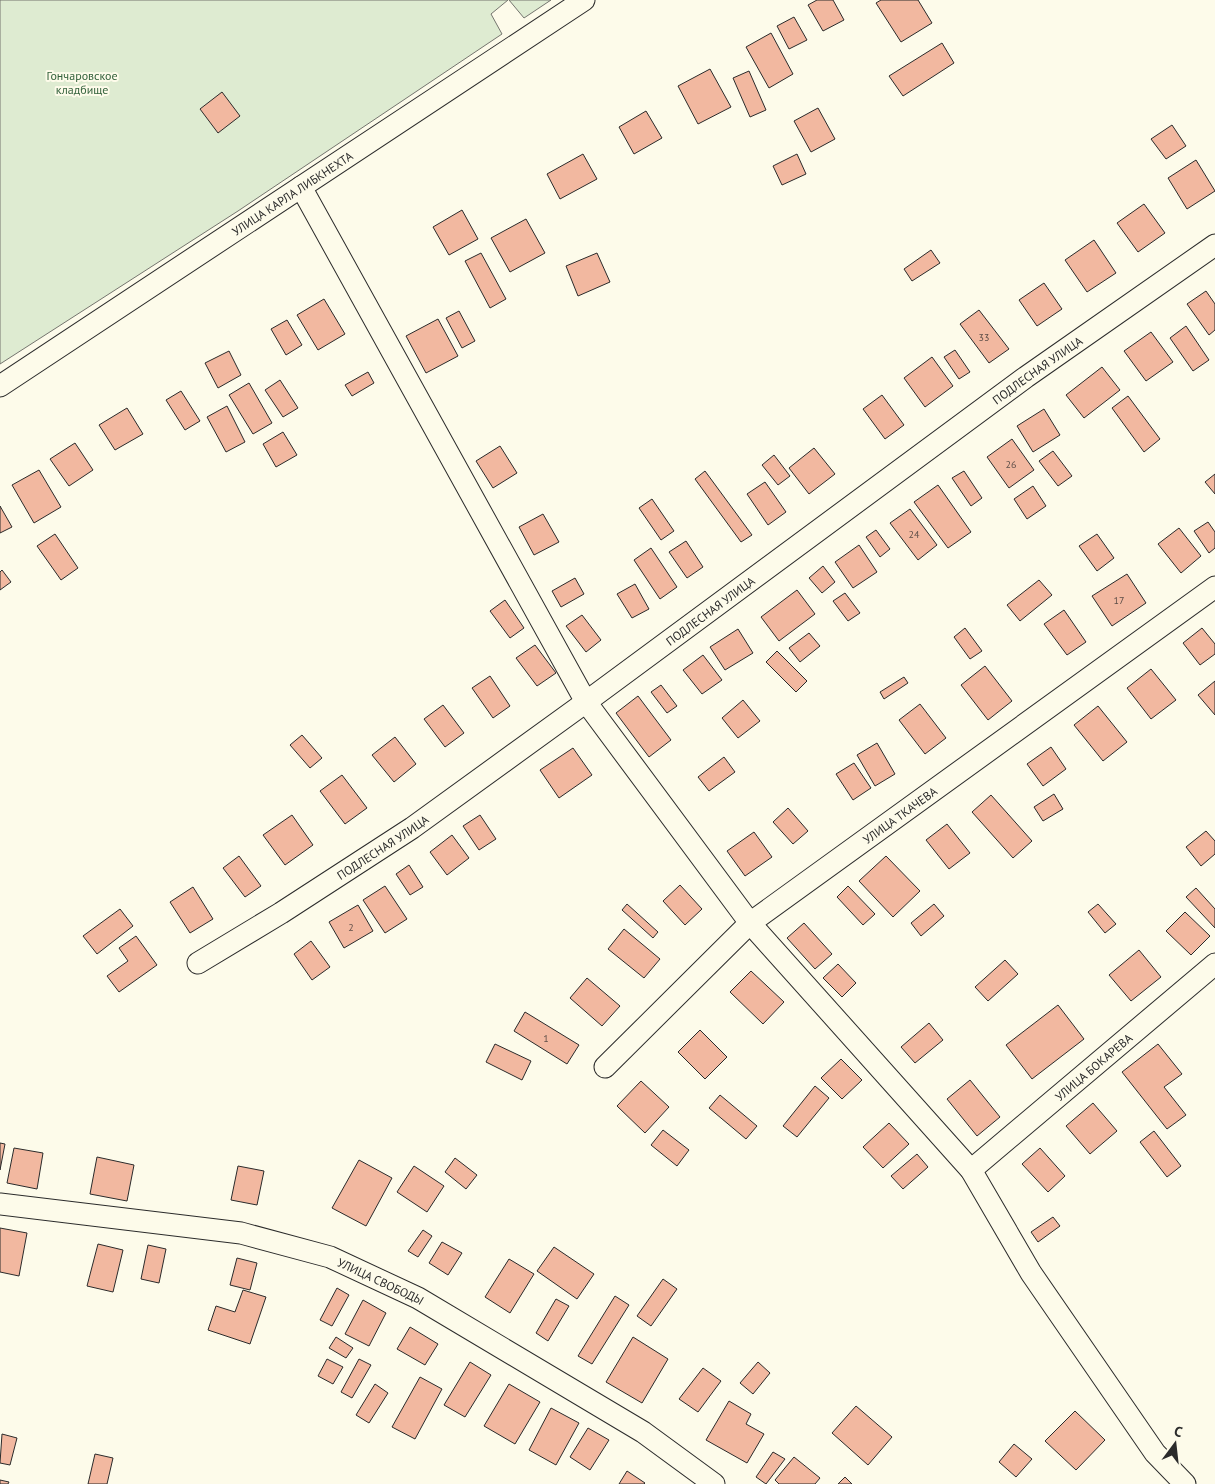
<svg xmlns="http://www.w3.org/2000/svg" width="1215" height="1484" font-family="'PT Sans',sans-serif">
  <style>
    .green { fill: #deebd1; stroke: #74746e }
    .building { fill: #f2b8a0; stroke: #2b2b2b }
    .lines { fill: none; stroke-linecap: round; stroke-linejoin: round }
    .minor-casing { stroke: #2b2b2b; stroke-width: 23 }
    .minor { stroke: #fdfbea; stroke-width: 21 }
    .labels { text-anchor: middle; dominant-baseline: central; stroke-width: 4; stroke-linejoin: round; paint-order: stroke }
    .number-label { font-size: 10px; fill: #5d4e48 }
    .park-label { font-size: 12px; fill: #34623c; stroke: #fdfbea }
    .street-label { font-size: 12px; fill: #2b2b2b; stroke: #fdfbea }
  </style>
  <rect width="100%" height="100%" fill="#fdfbea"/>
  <path class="green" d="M0,0H508L491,14L502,34L238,211L0,364Z
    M509,0H551L524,18Z"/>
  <path class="building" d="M817,0H833L844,20L823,31L808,5Z
    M881,0H918L932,23L901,42L876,3Z
    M794,17L807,40L789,49L777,26Z
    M771,33L793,74L769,88L746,47Z
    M942,43L954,63L903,96L889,76Z
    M710,69L731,107L698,124L678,86Z
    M749,71L766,110L750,117L733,78Z
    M222,92L240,116L218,133L200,109Z
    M818,108L835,139L811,152L794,121Z
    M646,111L662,138L634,154L619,127Z
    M1172,125L1186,146L1166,159L1151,139Z
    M583,154L597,179L560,199L547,174Z
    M797,154L806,174L782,185L773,166Z
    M1196,160L1215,191L1187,209L1168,178Z
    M1144,204L1165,233L1138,252L1117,223Z
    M462,210L478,239L449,255L433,227Z
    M526,219L545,253L510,272L491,238Z
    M1094,240L1116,273L1087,292L1065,260Z
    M931,250L940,263L912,281L904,269Z
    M481,253L506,299L490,308L465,261Z
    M597,253L610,282L578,296L566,266Z
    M1044,283L1062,309L1037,326L1019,300Z
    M1206,291L1215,304V330L1209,335L1187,304Z
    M324,299L345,334L318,350L297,315Z
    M979,310L1009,349L989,363L960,324Z
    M459,311L475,341L462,348L446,318Z
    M438,319L458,356L426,373L406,336Z
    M287,320L302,345L286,355L271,329Z
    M1186,326L1209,360L1193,371L1170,338Z
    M1151,332L1173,362L1146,381L1124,351Z
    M955,350L970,372L959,379L944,357Z
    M229,351L241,375L218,388L205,363Z
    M932,357L953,386L925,407L904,378Z
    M1102,367L1120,390L1084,418L1066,395Z
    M368,372L374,383L352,396L345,385Z
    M280,380L298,408L283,417L265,390Z
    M249,383L272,423L253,434L229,395Z
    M181,391L200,421L185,430L166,400Z
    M882,395L904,425L885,439L863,409Z
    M1128,396L1160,439L1144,452L1112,408Z
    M227,406L245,442L226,452L207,417Z
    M127,408L143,434L115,450L99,425Z
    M1044,409L1060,435L1033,452L1017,426Z
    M283,432L297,455L276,467L263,444Z
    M1012,439L1034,470L1009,488L987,457Z
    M75,443L93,470L69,486L50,459Z
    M500,446L517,473L493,488L476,461Z
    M814,448L835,474L809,494L789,468Z
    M1053,451L1072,476L1058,486L1039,461Z
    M774,455L790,476L778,485L762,465Z
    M39,470L61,507L34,523L12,485Z
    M705,471L752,535L741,542L695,479Z
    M964,471L982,498L971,506L952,478Z
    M1215,474V494L1205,482Z
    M765,482L786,512L768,525L747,494Z
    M938,485L971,532L948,548L914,502Z
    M1033,486L1046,506L1027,519L1014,499Z
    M652,499L674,531L661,540L639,508Z
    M0,506L12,527L0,533Z
    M910,509L937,545L918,560L890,523Z
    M543,514L559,542L534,555L519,527Z
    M1208,522L1215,532V548L1209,553L1194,531Z
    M1179,528L1201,556L1181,573L1158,544Z
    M876,530L890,549L880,557L866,537Z
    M55,534L78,568L61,580L37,546Z
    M1097,534L1114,558L1097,571L1079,546Z
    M686,541L703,567L687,578L669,552Z
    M859,545L877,572L853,588L835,562Z
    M651,548L677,587L660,599L634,560Z
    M823,566L835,582L822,593L809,578Z
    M2,570L11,582L0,590V572Z
    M1127,574L1146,603L1112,626L1092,596Z
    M575,578L584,594L561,607L552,591Z
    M1039,580L1052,595L1020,621L1007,605Z
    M635,584L649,609L632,618L617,594Z
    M797,590L815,614L779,641L761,617Z
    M845,593L860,613L848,621L833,601Z
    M505,600L524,628L510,638L490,611Z
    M1064,610L1086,642L1067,655L1044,624Z
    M582,615L601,640L586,652L566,626Z
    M965,628L982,651L970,659L954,637Z
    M1202,628L1215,644V654L1200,665L1183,643Z
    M738,629L753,653L725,670L710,647Z
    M809,633L820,646L800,662L789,648Z
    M535,645L556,673L537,686L516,658Z
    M777,651L807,681L796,692L766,662Z
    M703,655L722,680L702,694L683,670Z
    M985,666L1012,701L988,720L961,685Z
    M1151,669L1176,700L1151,719L1127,688Z
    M490,676L510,706L493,718L472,688Z
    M904,677L908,683L884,699L880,692Z
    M1215,681V715L1198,695Z
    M661,685L677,706L667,713L651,692Z
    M638,696L671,740L649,757L616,713Z
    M743,700L760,721L738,738L722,718Z
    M920,704L946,738L925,754L899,720Z
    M443,705L464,733L445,747L424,719Z
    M1098,706L1127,742L1103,761L1074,725Z
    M302,735L322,758L310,768L290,745Z
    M395,737L416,764L394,782L372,755Z
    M877,743L895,774L875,786L857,755Z
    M1051,747L1066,769L1043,786L1027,764Z
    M573,748L592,775L559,798L540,770Z
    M724,757L735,772L709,791L698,777Z
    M854,763L871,788L853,800L836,774Z
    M342,775L367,808L345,824L320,791Z
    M1054,794L1063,809L1043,821L1034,807Z
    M991,795L1032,841L1013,858L972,812Z
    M788,808L808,831L793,844L773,822Z
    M292,815L313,845L285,865L263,835Z
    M480,815L496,839L479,850L463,826Z
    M947,824L970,853L949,869L926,840Z
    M1206,831L1215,841V854L1201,866L1186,847Z
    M754,832L772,857L745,876L727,851Z
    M452,835L469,858L447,875L430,852Z
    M239,856L261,886L245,897L223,868Z
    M886,856L920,891L893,917L859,881Z
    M409,865L423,887L410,895L396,874Z
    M680,885L702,909L685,925L663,901Z
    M385,886L407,919L385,933L363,900Z
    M848,886L875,914L863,925L837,897Z
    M193,887L213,919L190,933L170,902Z
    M1196,888L1215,909V928L1186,897Z
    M627,904L658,932L653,938L622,910Z
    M934,904L944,916L921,936L911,923Z
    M1098,904L1116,924L1105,933L1088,912Z
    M358,905L373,931L344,948L329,922Z
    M120,909L133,926L97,954L83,936Z
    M1185,912L1210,936L1191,955L1166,931Z
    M804,923L832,954L815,969L787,938Z
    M624,929L660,959L644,978L608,949Z
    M136,936L157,965L119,992L107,976L128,961L119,948Z
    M311,941L330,967L312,980L294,954Z
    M1139,950L1161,977L1131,1001L1109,975Z
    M1005,960L1018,974L988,1001L975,987Z
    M838,964L856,983L842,997L823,978Z
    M751,971L784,1002L763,1024L730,992Z
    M587,978L620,1006L602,1026L570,998Z
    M1058,1005L1084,1039L1032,1079L1006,1045Z
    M525,1012L579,1045L567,1064L514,1031Z
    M929,1023L943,1040L915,1063L901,1047Z
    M700,1030L727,1057L705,1079L678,1052Z
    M495,1044L531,1061L522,1080L486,1062Z
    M1158,1044L1182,1074L1164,1087L1186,1115L1167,1129L1122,1072Z
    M841,1059L862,1080L842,1099L821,1078Z
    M970,1080L1000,1117L977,1136L947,1099Z
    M641,1081L669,1107L645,1133L617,1106Z
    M815,1086L829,1098L797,1137L783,1126Z
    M720,1095L757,1126L746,1139L709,1108Z
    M1093,1103L1117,1131L1090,1154L1066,1126Z
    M889,1123L909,1144L883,1168L863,1147Z
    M663,1130L689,1150L677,1166L651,1145Z
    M1154,1131L1181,1166L1167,1177L1140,1142Z
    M0,1143L5,1144L0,1170Z
    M14,1148L43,1153L37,1189L7,1183Z
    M1040,1148L1065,1176L1048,1192L1022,1164Z
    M917,1154L928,1167L903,1189L891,1176Z
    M97,1157L134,1165L127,1201L90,1194Z
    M455,1158L477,1175L466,1189L445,1172Z
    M359,1160L392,1178L366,1226L332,1208Z
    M238,1166L264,1171L257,1205L231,1200Z
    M414,1166L444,1186L427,1212L397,1192Z
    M1053,1217L1060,1226L1038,1242L1031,1232Z
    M0,1228L27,1233L19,1276L0,1272Z
    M423,1230L432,1236L418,1257L408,1251Z
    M442,1242L462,1253L448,1275L429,1263Z
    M98,1244L123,1250L113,1292L87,1286Z
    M148,1245L166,1249L159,1283L141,1279Z
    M554,1247L594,1274L577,1299L537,1271Z
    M237,1258L257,1263L250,1290L230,1285Z
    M509,1259L534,1274L510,1313L485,1297Z
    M663,1279L677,1289L651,1326L637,1316Z
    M337,1288L349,1295L332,1326L320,1320Z
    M243,1290L266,1297L250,1344L208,1330L216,1306L235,1312Z
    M615,1296L629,1305L592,1364L578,1356Z
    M556,1299L569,1306L548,1341L536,1333Z
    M363,1300L386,1313L369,1346L345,1334Z
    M410,1327L438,1344L425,1365L397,1349Z
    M336,1337L353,1348L346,1358L329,1348Z
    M633,1337L668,1359L642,1403L606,1382Z
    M327,1359L343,1367L333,1384L318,1376Z
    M359,1359L371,1365L352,1398L341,1392Z
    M470,1362L491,1375L465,1417L444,1405Z
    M758,1362L770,1373L753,1394L740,1383Z
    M703,1368L721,1381L698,1412L679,1399Z
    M420,1377L442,1389L415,1439L392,1427Z
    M375,1384L388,1393L369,1423L356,1415Z
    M509,1384L540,1402L515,1444L484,1426Z
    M729,1401L751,1414L746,1424L764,1434L747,1463L706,1440Z
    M856,1406L892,1437L868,1465L832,1433Z
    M551,1408L579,1423L556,1465L529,1450Z
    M1075,1411L1105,1440L1076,1470L1045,1441Z
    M588,1428L609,1440L590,1470L570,1457Z
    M2,1434L17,1438L10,1465L0,1463Z
    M1014,1444L1032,1459L1016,1477L999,1462Z
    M773,1452L785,1459L766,1484L756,1477Z
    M95,1454L113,1458L107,1484H88Z
    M794,1457L820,1478L815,1484H779L775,1480Z
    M627,1471L645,1483L644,1484H619Z
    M845,1477L852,1484H838Z
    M0,1480L9,1482L8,1484H0Z"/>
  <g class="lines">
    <defs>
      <g id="minor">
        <path d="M301,187L586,702L750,923L971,1170L1031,1273L1155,1453L1185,1484"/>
        <path id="s1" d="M0,386L584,0"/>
        <path id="s2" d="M198,963L281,913L412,828L586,702L1026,377L1215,245"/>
        <path id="s3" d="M605,1067L750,923L1215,587"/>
        <path id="s4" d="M971,1170L1215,964"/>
        <path id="s5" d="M0,1204L241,1233L330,1257L418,1298L643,1432L714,1484"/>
      </g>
    </defs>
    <use href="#minor" class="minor-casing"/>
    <use href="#minor" class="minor"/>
  </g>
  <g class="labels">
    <g class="number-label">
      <text x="984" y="337">33</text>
      <text x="1011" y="464">26</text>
      <text x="914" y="534">24</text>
      <text x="1119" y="600">17</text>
      <text x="351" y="927">2</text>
      <text x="546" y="1038">1</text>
    </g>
    <g class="park-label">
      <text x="82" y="75">Гончаровское<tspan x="82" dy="14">кладбище</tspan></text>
    </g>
    <g class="street-label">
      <text stroke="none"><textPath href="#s1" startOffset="350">УЛИЦА КАРЛА ЛИБКНЕХТА</textPath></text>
      <text stroke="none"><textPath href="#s2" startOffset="1028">ПОДЛЕСНАЯ УЛИЦА</textPath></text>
      <text stroke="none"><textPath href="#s2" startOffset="622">ПОДЛЕСНАЯ УЛИЦА</textPath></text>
      <text stroke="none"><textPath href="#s3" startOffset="389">УЛИЦА ТКАЧЕВА</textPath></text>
      <text stroke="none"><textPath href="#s2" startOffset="218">ПОДЛЕСНАЯ УЛИЦА</textPath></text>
      <text stroke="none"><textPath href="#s4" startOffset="160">УЛИЦА БОКАРЕВА</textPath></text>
      <text stroke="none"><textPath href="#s5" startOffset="391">УЛИЦА СВОБОДЫ</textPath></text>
    </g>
  </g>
  <g transform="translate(1175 1444) rotate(15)" stroke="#fdfbea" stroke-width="4" paint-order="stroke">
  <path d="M0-4L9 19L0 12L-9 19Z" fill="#2b2b2b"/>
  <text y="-8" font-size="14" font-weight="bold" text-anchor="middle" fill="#2b2b2b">С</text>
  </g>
</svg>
